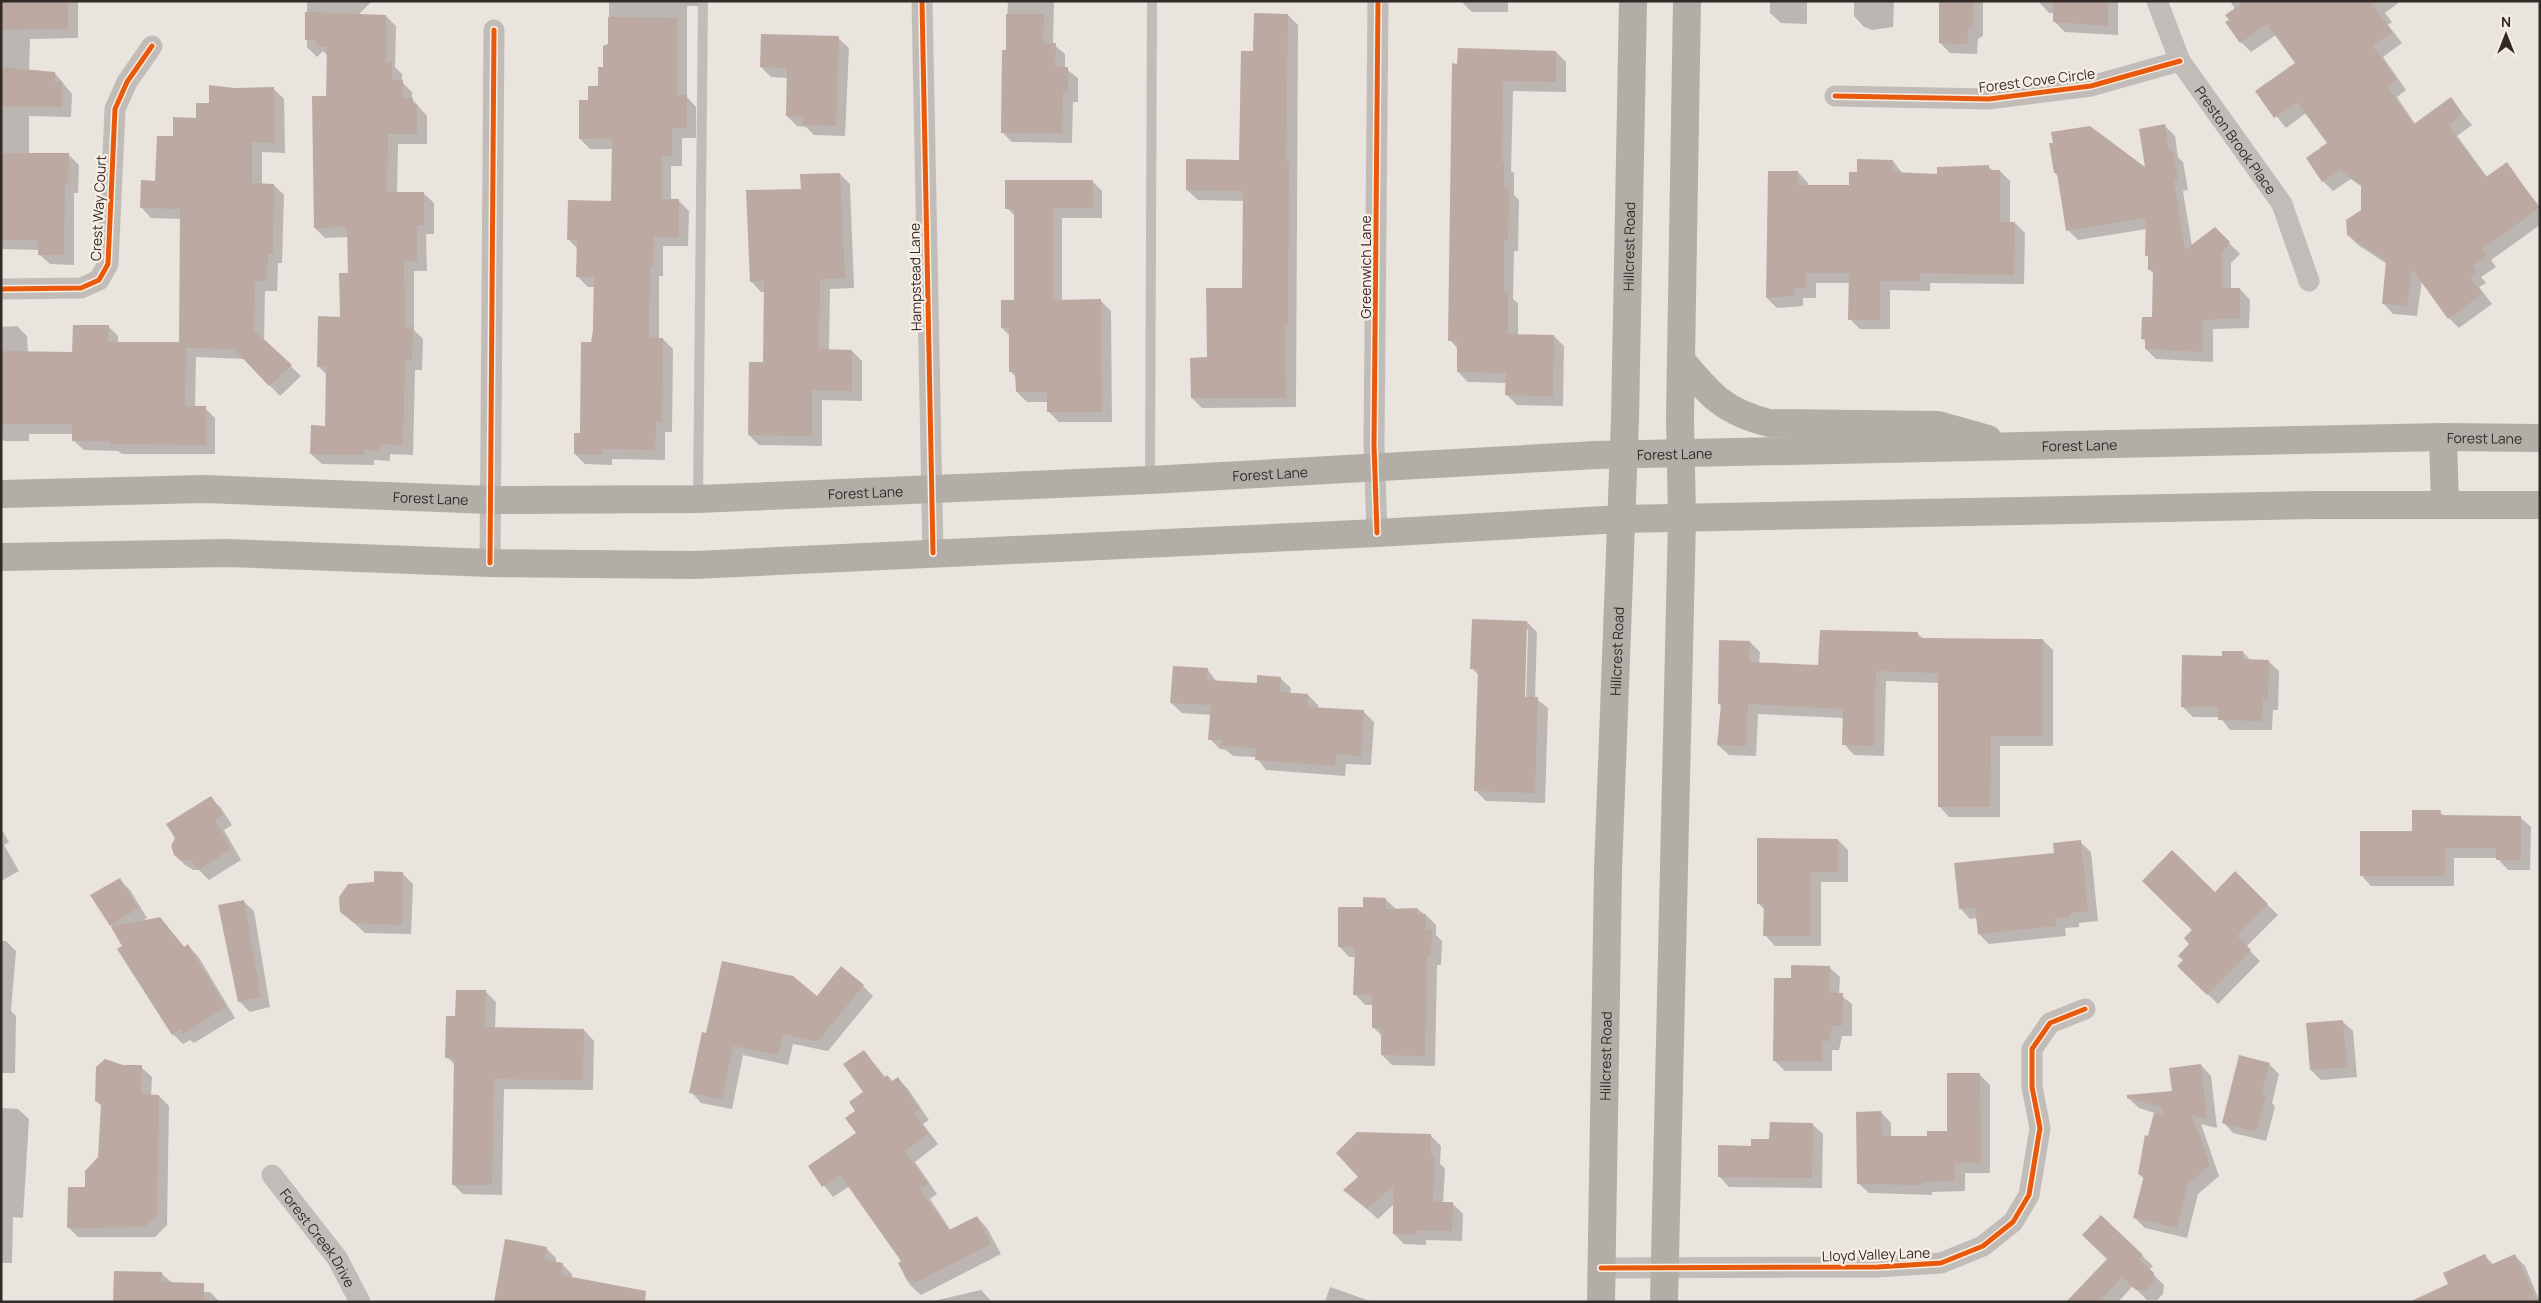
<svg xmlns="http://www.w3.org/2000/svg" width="2541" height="1303" font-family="Manrope,sans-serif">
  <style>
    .shadow { fill: #0003; fill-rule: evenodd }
    .building { fill: #bca9a2 }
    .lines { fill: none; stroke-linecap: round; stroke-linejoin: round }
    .lane { stroke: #c2bcb8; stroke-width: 10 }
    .street { stroke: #c2bcb8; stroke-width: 21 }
    .secondary { stroke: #b3ada8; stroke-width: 28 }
    .cycleway-casing { stroke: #f7eee5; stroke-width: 8 }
    .cycleway { stroke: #e8590c; stroke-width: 5 }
    .labels { text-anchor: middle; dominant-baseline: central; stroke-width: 4.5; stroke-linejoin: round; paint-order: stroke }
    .street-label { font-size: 14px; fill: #322a27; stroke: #f7eee5 }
  </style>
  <rect width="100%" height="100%" fill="#eae4de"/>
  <path class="shadow" d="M1,1H78V38L30,39L29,71L55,73L72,94L71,117L29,116V154H68L79,165L78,193H74V265L50,264L39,254V250L1,249Z
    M307,1H372L357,16H386L396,26L395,67L402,74V82L412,92V99L427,116V144H398L397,193H423L434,203V234H426L427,271H414V330L423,339L422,370H415L413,455L390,454V461L374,460V465L322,464L311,454L326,427L327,375L318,366L341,318L349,274V237L325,238L315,228L327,97L328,56L323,51L317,57L307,47Z
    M609,1H698V6H687V97L696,107V138H682V166H671V200L679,201L689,211L688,246H663V276H659V339H663L673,349L672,432H665V460L612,459V465L585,464L575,454L582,434L593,343L594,287H588L577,276L578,249L568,239L612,202L613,149H590L580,139L589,102L599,88L605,68L609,45Z
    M1008,1H1054L1053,44L1065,54V68L1078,78V102H1073L1072,143L1012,142L1002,132Z
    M1461,1H1508V12H1472Z
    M1770,1H1807V24L1781,23L1770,13Z
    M1837,1H1894L1893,27L1872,30L1864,27L1854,16V2Z
    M1941,1H1983V36L1978,39L1977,54L1950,53L1940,43Z
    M2038,1H2118V35L2065,32L2055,22V13H2049Z
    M2230,1H2401L2385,13L2392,22L2388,25L2402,43L2383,57L2406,90L2397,97L2415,124L2450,99L2472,125L2457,136L2487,177L2506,164L2540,207V225L2491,260L2496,267L2481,277L2486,283L2479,287L2492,304L2459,328L2449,318L2422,280L2417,316L2393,314L2383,303L2387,264L2358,245L2348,235L2362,210V187L2351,179L2333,191L2323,181L2328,144L2306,113L2286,128L2257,92L2297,63L2276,35L2251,52L2241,42L2230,20L2235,9Z
    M1288,15L1298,25L1296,407L1202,408L1192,398L1243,289L1245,201L1198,200L1187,190L1240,161L1255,52Z
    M838,38L849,48L845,136L814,135L806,127L797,126L787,116L788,78L771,77L761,67Z
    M1556,52L1566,62V92L1513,91L1511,171L1514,173V195L1519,200L1518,251H1514L1513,299L1518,303V336H1554L1564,346L1563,406L1517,405L1507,395V383L1468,382L1458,372V349L1450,340L1453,65Z
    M234,89H274L284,99L285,153L262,152V185H274L284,195L282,263H278L277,291H265L264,341L301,376L280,396L245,359L196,357L195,408H205L215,418V454H122L118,451L84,450L73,440V434H29V441H4L1,438V327L17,326L27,336L28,353H74L108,326L118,336V343H180L181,219L151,218L141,207L157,182L174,137L197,119L211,104Z
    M2164,125L2175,136L2178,157L2183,162L2188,190L2183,191L2192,246L2215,229L2240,254L2231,263V289H2240L2250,300L2249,328L2213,329V362L2156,359L2146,349V342L2143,339L2153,318L2154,274L2149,269V258L2146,255L2147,229L2078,240L2068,230L2059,177L2055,173L2147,170Z
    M1893,161L1903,174L1938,176L1988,166L1993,171H2000L2010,181V223H2015L2025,233L2024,284L1930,283V291L1890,290V329H1860L1850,319V283H1816V298H1803V306L1777,308L1767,298L1769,172H1798L1808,183V186H1851L1859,173Z
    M840,174L850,184L854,288L830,289L829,350L852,351L862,361V401L822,400V446L759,445L749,435L765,363V292H761L751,281L802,190Z
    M1092,181L1102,191V218H1062V301H1101L1111,311L1112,422H1059L1048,411V402H1027L1017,392V378L1011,372L1010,336L1002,328L1016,301V217L1007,208Z
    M1527,622L1537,632L1535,698L1548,708L1545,803L1486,801L1476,791L1479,676L1472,668ZM1526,630H1528L1526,703H1524Z
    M1918,634L1924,639L2043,640L2053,650V746H2000V817H1949L1939,806V683L1886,681L1884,756L1854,755L1844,744V718L1758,714L1756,756L1729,755L1718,745L1722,707L1719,703L1750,642L1760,652L1759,664L1820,666Z
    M2243,652L2251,661H2268L2279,671L2278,710H2273L2272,730H2230L2220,717H2193L2182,706L2223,657Z
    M1207,669L1217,682L1258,684L1280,678L1291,688L1290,694L1308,695L1318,705V709L1364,712L1374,722L1371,765L1346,764L1345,776L1266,770L1256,757L1233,756L1226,750L1220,749L1210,739L1211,715L1182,713L1171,703Z
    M211,798L221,808L232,825L224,830L241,860L209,880L199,870H193L185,865L175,854Z
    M2440,812L2445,817H2520L2531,827L2530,870H2508L2497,858H2454V886H2371L2361,875Z
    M1,828L9,842L4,845L19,871L1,881Z
    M1838,840L1848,850V882H1821V946H1775L1765,935V910L1758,903Z
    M2080,842L2091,852L2098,921L2079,923V927L2065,928L2066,936L1989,944L1979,934L1977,918L1970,919L1960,908Z
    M402,873L413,884L411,934L365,933L341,911L375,883Z
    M2235,873L2278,915L2246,947L2260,961L2218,1004L2179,966L2184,961L2191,944L2193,930L2215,894Z
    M120,880L130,890L147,918L143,921L160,918L185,948L188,946L198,956L235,1018L194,1043L190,1040L183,1044L173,1034L111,925Z
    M1385,899L1396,909H1417L1426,915L1436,925V935L1442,941L1441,965H1437L1435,1066L1392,1065L1382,1055V1036L1373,1027V1005H1365L1355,994L1356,957H1349L1339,946L1364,908Z
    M243,901L254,911L270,1007L250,1012L239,1001Z
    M1,941H6L16,951L11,1011L16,1016L15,1073H1Z
    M1829,967L1840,977L1839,994L1852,1004V1036H1842L1839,1050H1832V1071H1785L1774,1060L1792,979Z
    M863,986L873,996L828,1051L793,1044L788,1065L743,1055L732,1109L701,1103L691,1092L707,1035L818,998Z
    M486,992L496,1002L495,1029L584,1030L594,1041L593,1090L504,1089L502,1195L463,1194L453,1184L456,1066L447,1057L456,1018Z
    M2342,1021L2353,1031L2357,1077L2321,1080L2311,1070Z
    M864,1051L886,1078L893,1082L898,1079L908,1089L929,1120L923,1124L938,1144L915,1162L937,1194L930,1199L951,1231L977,1217L987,1228L1001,1254L921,1295L910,1285L900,1264L903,1262L850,1186L833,1197L809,1166L857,1133V1111L865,1093Z
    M2269,1064L2279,1074L2272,1103L2275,1107L2266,1141L2233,1133L2223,1122Z
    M2201,1065L2211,1076L2217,1128L2201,1124L2219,1176L2198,1194L2187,1238L2145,1228L2135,1218L2144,1179L2139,1174L2155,1113L2139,1108L2128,1098L2173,1092Z
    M122,1066L141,1067L152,1077L151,1096H159L169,1106L167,1225L155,1237H78L68,1227L99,1157L102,1106Z
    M1979,1074L1990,1085V1173H1965V1191L1932,1192V1195L1869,1193L1858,1183L1881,1112L1891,1123V1137H1929L1948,1132Z
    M1,1108L18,1109L29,1119L23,1218L13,1217L12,1263H1Z
    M1812,1124L1823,1134L1822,1188L1729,1187L1719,1176L1752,1147Z
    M1431,1136L1441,1146L1440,1164L1445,1168L1443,1203H1452L1463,1214L1462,1241L1426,1240V1245L1404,1244L1394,1234V1204L1378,1219L1345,1190L1360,1177Z
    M2101,1217L2153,1266L2149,1270L2164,1285L2163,1294L2157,1300H2147L2133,1286L2118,1302H2067L2108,1259Z
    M546,1248L556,1258V1263L562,1264L572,1274V1278L495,1302Z
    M2485,1256L2494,1265L2515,1256L2525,1266L2540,1302H2438L2449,1285Z
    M161,1273L184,1293L210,1292L220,1302H114Z
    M1330,1287L1373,1302H1325Z
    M981,1290L992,1302H929Z"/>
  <path class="building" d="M1,1H68V29L1,30Z
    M1939,1H1973V26L1968,29L1967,44L1939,43Z
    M2053,1H2108V26L2053,22Z
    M2245,1H2370L2392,32L2373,46L2397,80L2387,87L2414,124L2451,97L2463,114L2448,125L2486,177L2507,162L2539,208L2482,249L2487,256L2472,266L2476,272L2470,277L2482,294L2448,319L2412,269L2407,306L2382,304L2386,261L2347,235L2346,220L2361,210V185L2340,170L2322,182L2306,158L2327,143L2297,102L2274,118L2255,91L2295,63L2267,24L2240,43L2225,22L2229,20L2225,15Z
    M305,12L386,15V62H392V80H403V98H413V104H417V134H388L387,192H424V225H417V261H404L405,327H413L412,360H405L403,445L380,444V451L364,450V455L310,454L311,425L325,426L326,367H317L318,316L340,317L339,273H348L347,227L314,228L312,96H326L327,47L316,46V40H305Z
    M1254,13L1288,14L1286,161H1289L1288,326H1285L1286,398H1191L1190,358L1207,357L1206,288H1242L1243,191L1186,190V159L1239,160L1241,51H1253Z
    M1006,14H1044L1043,43H1056L1055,67H1068V92H1063L1062,133H1001L1002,50H1006Z
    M608,17L677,18V95H687V128H672V156H662V199H679V237H654L653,266H650L649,338H663L662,422H656L655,450L602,449V455L574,454V433H580L581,342H591L593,330L594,277H576L577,240H567L568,200L611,201L612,139H579V100H588V86H598V67H603V46L608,44Z
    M761,34L839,36L836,126L803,125V117L786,116L787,68L760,67Z
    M1458,48L1556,51V82L1503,81L1502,162H1504V188H1509L1508,241H1504V292H1508V334L1554,335L1553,396L1505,395L1506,373L1457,372V341H1448L1452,63L1457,64Z
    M1,67L55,72V82H62V107L1,106Z
    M209,85L234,88L274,87L275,143L252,142V183L274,184L273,254H268L267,281H255L254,330L292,365L269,386L234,349L186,348L185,406H206V445L110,444V441H72V424H1V351L72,352L73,325H109L108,342H179L180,209L140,208L141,180L155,181L157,136H173V117L196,118V103H209Z
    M2165,124L2169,151L2173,150L2178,180L2174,181L2185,250L2215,227L2230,242L2222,252V288H2240V318L2203,320V352L2145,349V339H2141L2142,317H2152L2153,270H2148V256H2145L2146,218L2066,231L2057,173H2054L2049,143H2053L2051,132L2090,126L2145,167L2139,129Z
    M1,153H69L68,183H65L64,255H38V240H1Z
    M1857,159L1893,160V172L1937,174V167L1989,165V170H2000V222H2015L2014,275L1920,273V281H1880V320H1848L1849,273H1806V288H1794V296L1766,298L1768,171H1798V185H1849V172H1857Z
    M840,173L845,278L820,279L819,349L852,350V391L812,390V436L748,435L749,362H763L764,281L750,282L746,190L801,189L800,174Z
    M1005,180H1093V208H1053V300L1101,299L1102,412H1047V392H1016L1015,372H1009V328H1001V300H1014V209H1005Z
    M1472,619L1527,621L1525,697H1538L1535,793L1474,791L1478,669H1470Z
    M1820,630L1918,632V638L2043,639V736H1991L1990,807H1938V673L1876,671L1874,746L1842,745L1843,709L1748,704L1746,746L1717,745L1721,704H1718L1719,640L1750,641L1749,662L1818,665Z
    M2222,651H2243V659L2269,660L2268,700H2263L2262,721L2218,720L2219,707H2181L2182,655L2222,656Z
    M1173,666L1208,668L1207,680L1257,683V675L1281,677L1280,692L1308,694V707L1364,710L1361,756L1336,754L1335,766L1255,760L1256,748L1221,746L1222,740H1208L1211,705L1170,703Z
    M211,796L223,814L215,820L231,849L198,870L191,860L181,861L174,855L171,846L175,838L166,824Z
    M2412,810H2441L2440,815L2521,816V860H2496V848H2445V876H2360V831H2412Z
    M1757,838L1838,839V872H1811V936H1763L1764,904H1757Z
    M2081,840L2088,911L2069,913L2070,917L2055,918L2056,926L1978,934L1975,908L1959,909L1954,863L2054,853L2053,843Z
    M2172,850L2215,892L2235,871L2268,904L2237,936L2251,950L2207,995L2177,966L2183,960L2178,956L2189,944L2184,938L2192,930L2142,881Z
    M374,871L403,872L402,925L354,923L340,912L339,897L348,884L374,882Z
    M120,878L138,908L110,926L90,895Z
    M1363,897L1386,898V909L1418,908L1417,914H1426V929H1432L1431,955H1427L1425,1056L1381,1055V1028H1372V995H1353L1355,947H1338V907H1363Z
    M244,900L261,997L238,1002L218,905Z
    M160,917L184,947L188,944L226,1007L183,1034L180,1029L172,1035L117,949L122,946L111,927Z
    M722,961L793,976L817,996L841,966L864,985L817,1042L783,1034L778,1055L733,1046L722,1099L689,1093L702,1032L706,1033Z
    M1791,965L1830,966L1829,993H1843L1842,1026H1832L1829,1041H1822V1061H1773L1774,978H1791Z
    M456,990H486L485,1027L584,1029L583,1080L494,1079L492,1185H452L454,1058H445L446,1016H455Z
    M2343,1020L2347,1067L2310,1070L2306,1023Z
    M864,1050L884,1078L887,1075L892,1081L898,1077L919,1109L914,1113L928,1133L905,1151L928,1184L920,1189L949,1230L977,1216L991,1244L914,1283L913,1280L908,1282L898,1263L901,1261L840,1175L822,1187L808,1166L856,1133L845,1118L855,1111L849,1102L863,1092L843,1064Z
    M2239,1055L2270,1063L2261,1094L2266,1096L2256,1132L2222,1123Z
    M105,1059L123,1065H142L141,1094L159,1095L157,1215L144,1227L67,1228L68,1187H85V1171L98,1157L101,1105L95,1101L96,1067Z
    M2201,1064L2207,1119L2192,1115L2210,1165L2188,1184L2177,1228L2133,1218L2144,1176L2138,1174L2145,1135L2148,1136L2154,1113L2163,1116L2162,1107L2127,1098V1095L2172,1091L2169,1068Z
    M1947,1073H1980L1981,1163H1955V1181L1922,1182V1185L1857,1184L1856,1112L1881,1111L1882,1136H1927V1131H1947Z
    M1770,1122L1813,1123L1812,1178L1718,1177V1145L1751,1146V1139H1769Z
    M1357,1132L1431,1134V1156H1435L1433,1202H1453L1452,1231L1416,1230V1235L1393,1234V1186L1367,1209L1343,1190L1358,1177L1336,1153Z
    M2101,1215L2143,1255L2139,1259L2154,1273L2153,1283L2147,1290H2136L2122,1277L2098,1302H2066L2107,1259L2082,1235Z
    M505,1239L547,1247L544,1260L563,1263L561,1275L646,1291L645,1302H494Z
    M2485,1254L2490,1265L2515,1254L2537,1302H2409L2448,1284L2443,1273Z
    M114,1271L162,1272L161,1282L204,1283V1302H113Z"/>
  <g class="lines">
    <path class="lane" d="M1150,479L1152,1
      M698,498L703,1"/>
    <g class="street">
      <path d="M922,1L933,553"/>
      <path id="s1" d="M2157,1L2180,61L2282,204L2309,281"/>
      <path d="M1835,96L1989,99L2091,86L2180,61"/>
      <path d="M1,289L81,288L99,280L108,264L115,109L127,82L152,46"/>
      <path d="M1377,533L1374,445L1378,1"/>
      <path d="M490,563L494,30"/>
      <path id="s2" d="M272,1175L337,1258L360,1302"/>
      <path d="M1601,1268L1878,1267L1941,1263L1983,1246L2013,1222L2029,1195L2040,1128L2032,1087V1049L2050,1023L2085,1009"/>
    </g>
    <g class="secondary">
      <path d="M1681,360C1710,395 1724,412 1769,423L1938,425L1988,439"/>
      <path d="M2443,437L2445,505"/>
      <path id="s3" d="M1,494L205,489L490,500L698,499L1150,480L1596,455L2443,437L2540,438"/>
      <path d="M1,557L227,553L490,563L695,565L1377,533L1622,519L2316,505H2540"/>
      <path id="s4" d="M1601,1302L1608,870L1625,419L1633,1"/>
      <path d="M1664,1302L1682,519L1680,419L1687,1"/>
    </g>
    <defs>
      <path id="cycleway" d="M922,1L933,553
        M1835,96L1989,99L2091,86L2180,61
        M1,289L81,288L99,280L108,264L115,109L127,82L152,46
        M1377,533L1374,445L1378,1
        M490,563L494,30
        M1601,1268L1878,1267L1941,1263L1983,1246L2013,1222L2029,1195L2040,1128L2032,1087V1049L2050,1023L2085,1009"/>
    </defs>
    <use href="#cycleway" class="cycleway-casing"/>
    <use href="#cycleway" class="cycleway"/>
  </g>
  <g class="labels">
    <g class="street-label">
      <text transform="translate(2037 80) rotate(-7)">Forest Cove Circle</text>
      <text stroke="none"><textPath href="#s1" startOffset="161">Preston Brook Place</textPath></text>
      <text transform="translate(98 208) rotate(-87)">Crest Way Court</text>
      <text stroke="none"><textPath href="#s4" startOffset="1056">Hillcrest Road</textPath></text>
      <text transform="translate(1365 267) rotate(-90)">Greenwich Lane</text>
      <text transform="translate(915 277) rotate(-91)">Hampstead Lane</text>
      <text stroke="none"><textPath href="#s3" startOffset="2485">Forest Lane</textPath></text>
      <text stroke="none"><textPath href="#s3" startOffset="2080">Forest Lane</textPath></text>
      <text stroke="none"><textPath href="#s3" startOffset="1675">Forest Lane</textPath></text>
      <text stroke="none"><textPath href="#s3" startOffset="1270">Forest Lane</textPath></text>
      <text stroke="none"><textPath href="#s3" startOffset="865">Forest Lane</textPath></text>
      <text stroke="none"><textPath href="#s3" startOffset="430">Forest Lane</textPath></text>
      <text stroke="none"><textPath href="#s4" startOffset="651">Hillcrest Road</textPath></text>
      <text stroke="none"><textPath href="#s4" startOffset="246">Hillcrest Road</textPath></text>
      <text stroke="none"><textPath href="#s2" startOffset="78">Forest Creek Drive</textPath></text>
      <text transform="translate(1876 1254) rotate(-2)">Lloyd Valley Lane</text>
    </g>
  </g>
  <rect width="2541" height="1303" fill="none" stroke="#322a27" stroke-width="5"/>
  <g transform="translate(2506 35)" stroke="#f7eee5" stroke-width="4" paint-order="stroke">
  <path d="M0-4L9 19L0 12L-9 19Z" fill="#322a27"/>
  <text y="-8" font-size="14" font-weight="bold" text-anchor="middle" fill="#322a27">N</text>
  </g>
</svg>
